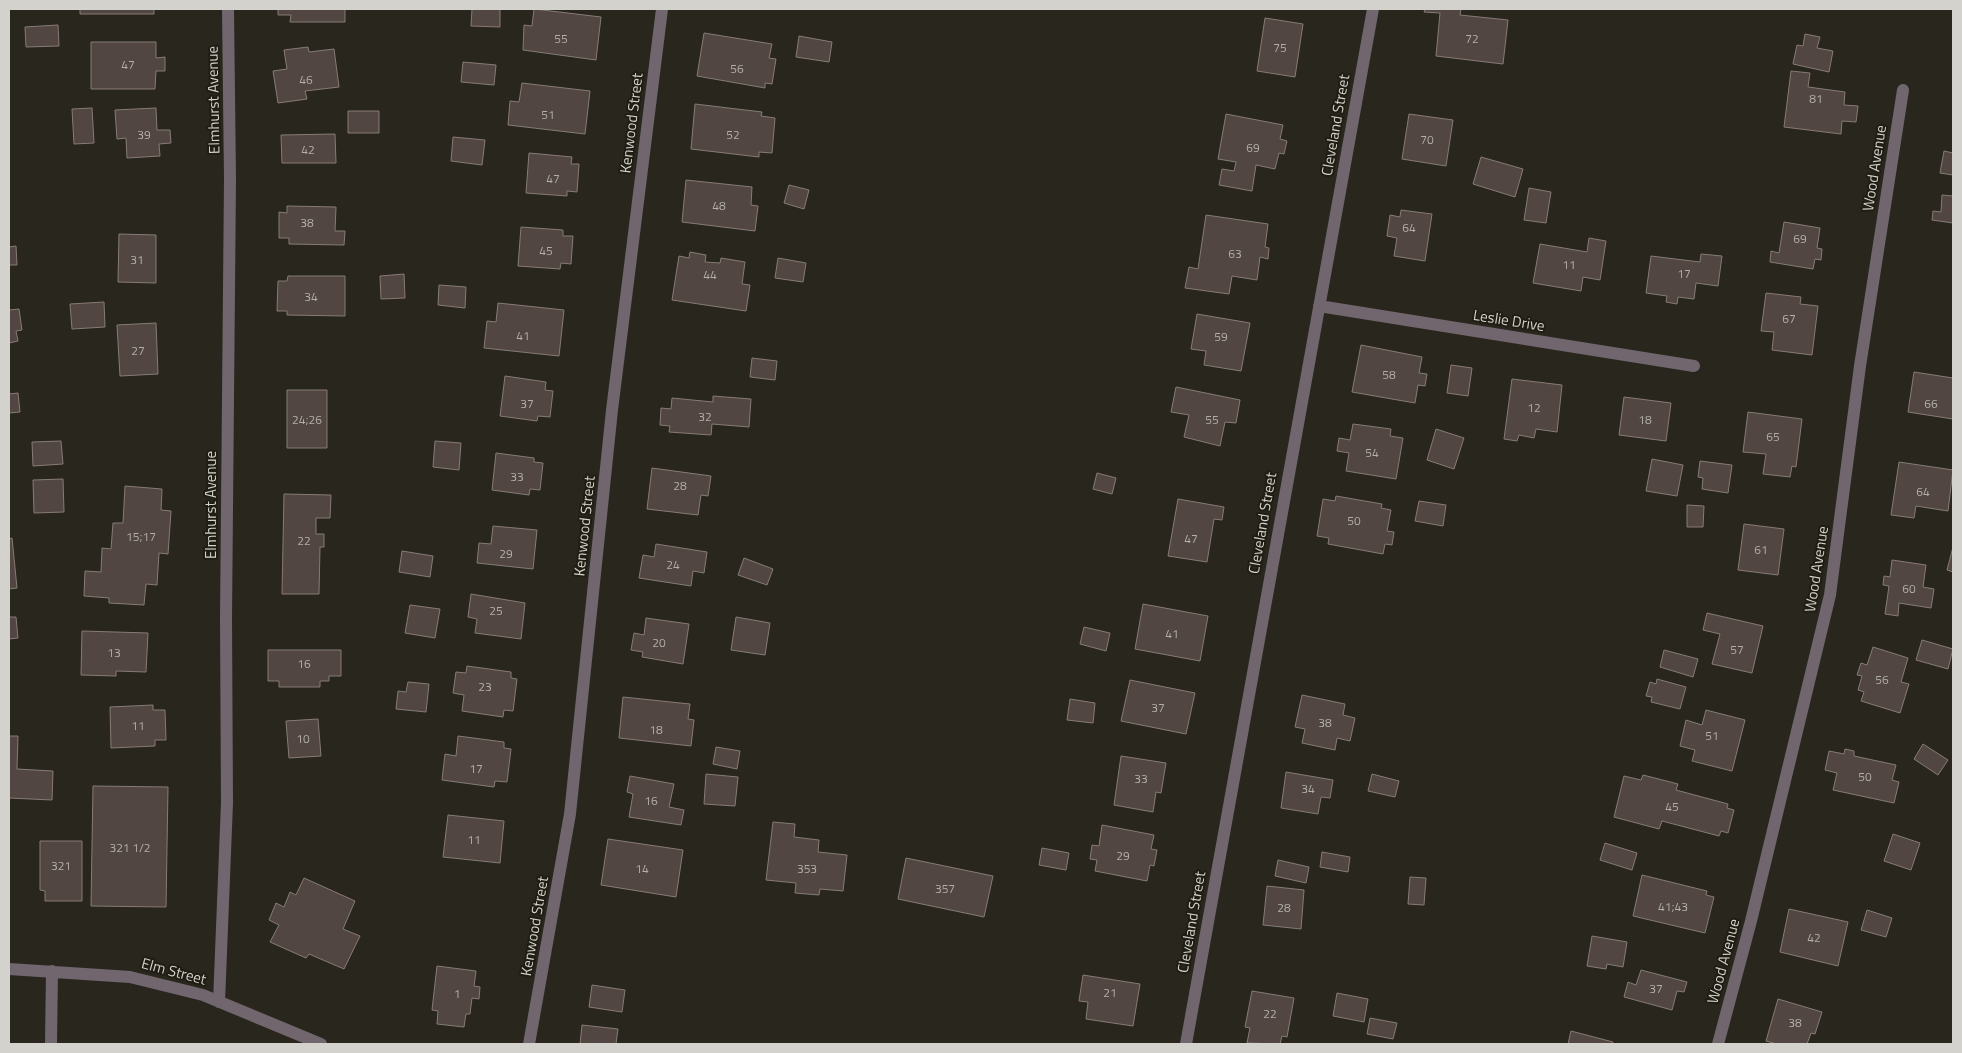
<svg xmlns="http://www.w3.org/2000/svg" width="1962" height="1053" font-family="'Titillium Web',sans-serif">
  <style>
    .building { fill: #514641; stroke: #877b75 }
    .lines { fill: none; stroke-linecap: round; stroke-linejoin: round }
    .minor { stroke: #71666e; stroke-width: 12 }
    .labels { text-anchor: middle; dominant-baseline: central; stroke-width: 4; stroke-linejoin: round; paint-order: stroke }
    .number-label { font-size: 12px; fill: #b3afa9 }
    .street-label { font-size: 15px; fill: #d4d2cc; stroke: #201d14 }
  </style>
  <rect width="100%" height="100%" fill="#29271d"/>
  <path class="building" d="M80,9H154V14H80Z
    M278,9H345V22H290L291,15H278Z
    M472,9H500V27L471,26Z
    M534,9L601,17L596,60L523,50L524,25L532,26Z
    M1425,9H1461L1460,15L1508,20L1503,64L1436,56L1440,13L1424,12Z
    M1265,18L1303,24L1295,77L1257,71Z
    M58,25L59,46L26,47L25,27Z
    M704,33L772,44L769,58L776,59L772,84L765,83V88L697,76Z
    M1805,34L1820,37L1817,48L1833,51L1829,72L1793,64L1797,45L1803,46Z
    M799,36L832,42L829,62L796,57Z
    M91,42H156V58L165,57V71H156L155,89H91Z
    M308,47L309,52L334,49L339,87L305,91L307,99L278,103L273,71L287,69L284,50Z
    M463,62L496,65L494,85L461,82Z
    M1791,71L1810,73L1808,87L1845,92L1844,105L1858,106L1856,122L1842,121L1841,134L1784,127Z
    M522,83L590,91L585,134L508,125L510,101L519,102Z
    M695,104L762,112L761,116L775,118L772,153L759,152V157L691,149Z
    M92,108L94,143L74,144L72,109Z
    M156,108L157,130H170L171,143L159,144L160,156L127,158L126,138L117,139L115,110Z
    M348,111H379V133H348Z
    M1226,114L1283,125L1280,139L1287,141L1284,154L1279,153L1275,169L1256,165L1252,191L1219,185L1222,169L1234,171L1236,162L1218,159Z
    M1409,114L1453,120L1446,166L1402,159Z
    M335,134L336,163H282L281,135Z
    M453,137L485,140L482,165L451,161Z
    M1944,151L1953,153V175L1940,173Z
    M529,153L572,157L571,164H579L577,192L567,191V196L526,193Z
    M1481,157L1523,169L1515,197L1473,184Z
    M686,180L752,187L751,205L758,206L755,231L682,222Z
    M789,185L809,190L804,209L784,203Z
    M1529,188L1551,192L1546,223L1524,220Z
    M1942,195L1953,196V223L1932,220L1933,211L1941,212Z
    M287,206L336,207L335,231H345L344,245L289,244V238H279V212L287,213Z
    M1401,210L1432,214L1425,261L1394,256L1397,238L1387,236L1390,215L1400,217Z
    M1206,215L1268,224L1265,247L1269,248L1268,259L1260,257L1257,280L1232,276L1229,294L1185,288L1189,267L1198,269Z
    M1784,222L1820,228L1817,248L1822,249L1821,260L1815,259L1813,269L1770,262L1771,251L1779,253Z
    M521,227L563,230V236H573L571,264L561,263L560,269L518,266Z
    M119,234L156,235V283L118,282Z
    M1589,238L1606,241L1600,280L1583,277L1581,291L1533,283L1540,244L1587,252Z
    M16,246L17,265H9V247Z
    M690,252L706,255L705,262L720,263L721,258L745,262L742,284L750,285L746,311L672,300L679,256L689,258Z
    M1701,254L1722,256L1718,286L1696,283L1694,299L1678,297L1677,304L1666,302L1667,296L1646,293L1651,256L1700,262Z
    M778,258L806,263L803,282L775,278Z
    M404,274L405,298L381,299L380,276Z
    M288,276H345V316L287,315V311H277L278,281H287Z
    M439,285L466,287L465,308L438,305Z
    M1766,293L1801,297L1800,304L1818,306L1812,355L1772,350L1774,332L1761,331Z
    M104,302L105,327L72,329L70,304Z
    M498,303L564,310L559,356L484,348L487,321L496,322Z
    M19,309L22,330L16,331L18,341L9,343V310Z
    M1197,314L1250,323L1241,371L1204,365L1206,351L1191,349Z
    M156,323L158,374L120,376L117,325Z
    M1361,345L1422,357L1419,373L1427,374L1425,386L1418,385L1415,403L1352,392Z
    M752,358L777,361L775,380L750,377Z
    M1451,365L1472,368L1468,396L1447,393Z
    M1914,372L1953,378V419L1908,412Z
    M505,376L546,382L545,390L553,391L550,417L538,416L537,421L500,416Z
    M1512,379L1562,385L1557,432L1536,429L1534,438L1519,435L1517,441L1504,439Z
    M1176,387L1240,400L1236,423L1225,422L1220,446L1184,437L1189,415L1171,412Z
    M287,390H327V448H287Z
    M18,393L20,412L9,413V394Z
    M713,396L751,399L749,427L712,424L711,435L669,432L670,426L660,425L661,408L671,409L672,398L713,402Z
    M1624,397L1671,403L1666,441L1619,435Z
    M1748,412L1802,419L1796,467L1792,466L1790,477L1763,474L1766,454L1743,452Z
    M1353,424L1391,429L1390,436L1403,438L1396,479L1346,471L1349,453L1337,451L1339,438L1350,440Z
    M1436,429L1464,438L1454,469L1427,460Z
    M61,441L63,464L33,466L32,442Z
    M435,441L461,443L459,470L433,467Z
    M496,453L534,458V462L543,463L540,490L530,489L529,495L492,490Z
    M1652,459L1683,465L1677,496L1646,491Z
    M1700,461L1732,465L1728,493L1702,489L1703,478L1698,477Z
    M1899,462L1953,470L1948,511L1916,506L1914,518L1891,515Z
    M652,468L711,476L708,496L701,495L698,515L647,509Z
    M1097,473L1116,478L1112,494L1093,489Z
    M63,479L64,512L34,513L33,480Z
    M125,486L162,489L161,510L171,511L168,554L159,553L157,585L146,584L144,605L109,603V598L84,596L85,571L101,572L102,548L111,549L113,523H123Z
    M284,494L331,495L330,518H316V534H324V547H320L319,594H282Z
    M1336,496L1382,504L1381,508L1391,510L1387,531L1394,532L1392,545L1385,544L1383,554L1328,544L1329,538L1317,536L1323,499L1335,501Z
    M1178,499L1224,507L1222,520L1214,519L1207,562L1168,556Z
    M1419,501L1446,505L1443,526L1415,521Z
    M1687,505L1704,506L1703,527H1687Z
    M1744,524L1784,529L1778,575L1738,570Z
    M493,526L537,530L533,569L477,563L479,543L491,544Z
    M12,538L17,588L9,589V539Z
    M656,544L707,552L704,573L693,571L691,586L639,578L643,555L654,557Z
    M1953,547V572L1947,570Z
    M402,551L433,556L430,577L399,572Z
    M744,558L773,569L767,585L738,575Z
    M1892,560L1926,565L1923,587L1934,589L1931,608L1899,603L1898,616L1885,614L1889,586L1883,585L1884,576L1890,577Z
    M471,594L525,603L521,639L475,633L477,619L468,617Z
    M1143,604L1208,616L1200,661L1135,649Z
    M410,605L440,609L435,638L405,633Z
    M1707,613L1763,626L1752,673L1712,664L1720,634L1703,630Z
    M9,617H16L18,638L9,639Z
    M736,617L770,623L765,655L731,650Z
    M646,618L689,624L683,664L642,657L643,652L631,650L634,633L644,635Z
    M1084,627L1110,633L1106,651L1080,644Z
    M82,631L148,633L146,672L116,671V676L81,675Z
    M1922,640L1953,649L1948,669L1916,660Z
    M1873,647L1908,658L1901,682L1909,684L1900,713L1861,701L1864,692L1858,690L1862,676L1857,675L1861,663L1867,665Z
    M268,650H341V676H329V681H320V687H279V681H268Z
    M1664,650L1698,659L1693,677L1660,667Z
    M467,666L511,672V678L517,679L513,711L504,710L503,717L462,711L464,695L453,693L456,672L466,673Z
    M1657,679L1686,687L1680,709L1651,702L1652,697L1646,696L1650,682L1656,684Z
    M1130,680L1195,693L1186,734L1121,721Z
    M408,682L429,684L426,712L396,709L398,691L406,692Z
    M1302,695L1345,704L1343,715L1355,718L1350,741L1337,738L1335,750L1302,743L1305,729L1295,727Z
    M623,697L690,704L688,719L694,720L691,746L619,738Z
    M1070,699L1095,703L1093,723L1067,720Z
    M153,705V710H165L166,740H155V746L111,748L110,707Z
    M1706,710L1745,720L1732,771L1692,761L1695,750L1680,746L1686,720L1702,725Z
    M318,719L321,756L289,758L286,721Z
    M9,736H18L17,769L53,771L52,800L9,798Z
    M458,736L504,742V748L511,749L507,782L495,781L494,787L442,780L445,754L456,756Z
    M1923,744L1948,760L1938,775L1914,759Z
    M716,747L740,751L737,769L713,764Z
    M1845,749L1854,751V756L1896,765L1892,780L1899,782L1894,803L1833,790L1837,773L1825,770L1829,751L1844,754Z
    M1121,756L1166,763L1161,793L1156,792L1153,812L1114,805Z
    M1286,772L1333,780L1330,798L1321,797L1318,814L1281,808Z
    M706,774L738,777L735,806L704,804Z
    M1372,774L1399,781L1395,797L1368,791Z
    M1643,775L1678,784L1676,790L1728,804L1727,808L1734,810L1728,833L1721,831L1719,836L1662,821L1659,829L1614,817L1624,776L1641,780Z
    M630,776L674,784L669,807L684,810L681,825L629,817L633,794L627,792Z
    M93,786L168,787L166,907L91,906Z
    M448,815L504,821L500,863L443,857Z
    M773,822L795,824L794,837L819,840L818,852L847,855L843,891L820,889L819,895L795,893L796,883L766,880Z
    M1102,825L1154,835L1151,849L1157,850L1154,866L1150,865L1147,881L1095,871L1097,860L1090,859L1092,845L1099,846Z
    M1893,834L1920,843L1911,870L1884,861Z
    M608,839L683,850L676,897L601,885Z
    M40,841H82V901H45V891L40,890Z
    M1605,843L1637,853L1632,870L1600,860Z
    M1042,848L1069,853L1066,870L1039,865Z
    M1322,852L1350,857L1348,872L1320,867Z
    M906,858L993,876L984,917L898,899Z
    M1278,860L1309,867L1306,883L1275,876Z
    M1642,875L1707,891L1706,895L1714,897L1705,933L1633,916Z
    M1410,877L1426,878L1424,905L1408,904Z
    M304,878L355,901L343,929L360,936L344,969L309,954L306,958L270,942L279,925L269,920L276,903L284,907L290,892L296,895Z
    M1267,886L1304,890L1301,929L1263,925Z
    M1789,909L1848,922L1838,966L1780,952Z
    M1867,910L1892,918L1886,937L1861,930Z
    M1592,936L1627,942L1623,967L1607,964L1606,969L1587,966Z
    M437,966L476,971L474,986L480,987L479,999L472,998L470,1014H466L464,1027L437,1024L438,1011L432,1010Z
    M1641,970L1687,982L1684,992L1677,991L1672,1010L1624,997L1628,982L1636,985Z
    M1083,975L1140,984L1133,1026L1086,1019L1088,1002L1079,1001Z
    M592,985L625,990L622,1012L589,1007Z
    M1252,991L1294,998L1287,1037L1282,1036L1280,1044L1247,1043L1250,1028L1245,1027Z
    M1337,993L1368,999L1364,1022L1333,1016Z
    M1778,999L1822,1012L1815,1034L1811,1033L1807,1044H1777L1766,1041Z
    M1370,1018L1397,1023L1393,1039L1367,1034Z
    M582,1025L618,1029L616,1044H580Z
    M1571,1031L1613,1042L1612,1044H1568Z"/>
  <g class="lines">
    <path class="minor" d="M1319,306L1694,366
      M9,969L130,977L203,995L321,1044
      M219,1002L227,803L226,618L230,179L228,9
      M51,1044L52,971
      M529,1044L570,814L612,410L662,9
      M1186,1044L1373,9
      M1718,1044L1751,921L1830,595L1860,366L1903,90"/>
  </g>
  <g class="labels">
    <g class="number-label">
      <text x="561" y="38">55</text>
      <text x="1472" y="38">72</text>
      <text x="1280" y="47">75</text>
      <text x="128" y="64">47</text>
      <text x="737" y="68">56</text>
      <text x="306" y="79">46</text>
      <text x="1816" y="98">81</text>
      <text x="548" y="114">51</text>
      <text x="144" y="134">39</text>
      <text x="733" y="134">52</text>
      <text x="1427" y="139">70</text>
      <text x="1253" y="147">69</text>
      <text x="308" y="149">42</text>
      <text x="553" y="178">47</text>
      <text x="719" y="205">48</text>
      <text x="307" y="222">38</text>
      <text x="1409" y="227">64</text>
      <text x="1800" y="238">69</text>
      <text x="546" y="250">45</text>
      <text x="1235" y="253">63</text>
      <text x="137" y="259">31</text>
      <text x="1569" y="264">11</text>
      <text x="1684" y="273">17</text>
      <text x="710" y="274">44</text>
      <text x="311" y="296">34</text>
      <text x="1789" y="318">67</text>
      <text x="523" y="335">41</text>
      <text x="1221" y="336">59</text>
      <text x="138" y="350">27</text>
      <text x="1389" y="374">58</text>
      <text x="527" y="403">37</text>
      <text x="1931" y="403">66</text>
      <text x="1534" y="407">12</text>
      <text x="705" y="416">32</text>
      <text x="307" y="419">24;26</text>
      <text x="1212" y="419">55</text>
      <text x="1645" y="419">18</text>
      <text x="1773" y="436">65</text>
      <text x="1372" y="452">54</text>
      <text x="517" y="476">33</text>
      <text x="680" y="485">28</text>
      <text x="1923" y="491">64</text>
      <text x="1354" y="520">50</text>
      <text x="141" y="536">15;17</text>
      <text x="1191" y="538">47</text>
      <text x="304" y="540">22</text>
      <text x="1761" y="549">61</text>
      <text x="506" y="553">29</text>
      <text x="673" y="564">24</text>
      <text x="1909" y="588">60</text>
      <text x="496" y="610">25</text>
      <text x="1172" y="633">41</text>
      <text x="659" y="642">20</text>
      <text x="1737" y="649">57</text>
      <text x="114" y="652">13</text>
      <text x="304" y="663">16</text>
      <text x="1882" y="679">56</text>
      <text x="485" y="686">23</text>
      <text x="1158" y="707">37</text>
      <text x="1325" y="722">38</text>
      <text x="138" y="725">11</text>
      <text x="656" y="729">18</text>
      <text x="1712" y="735">51</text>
      <text x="303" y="738">10</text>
      <text x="476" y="768">17</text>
      <text x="1865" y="776">50</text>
      <text x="1141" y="778">33</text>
      <text x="1308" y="788">34</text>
      <text x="651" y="800">16</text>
      <text x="1672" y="806">45</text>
      <text x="474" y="839">11</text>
      <text x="130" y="847">321 1/2</text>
      <text x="1123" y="855">29</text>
      <text x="61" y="865">321</text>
      <text x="642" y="868">14</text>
      <text x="807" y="868">353</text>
      <text x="945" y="888">357</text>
      <text x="1673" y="906">41;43</text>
      <text x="1284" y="907">28</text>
      <text x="1814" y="937">42</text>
      <text x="1656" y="988">37</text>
      <text x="1110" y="992">21</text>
      <text x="457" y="993">1</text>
      <text x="1270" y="1013">22</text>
      <text x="1795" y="1022">38</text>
    </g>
    <g class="street-label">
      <text transform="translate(213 100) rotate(-91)">Elmhurst Avenue</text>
      <text transform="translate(631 123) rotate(-83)">Kenwood Street</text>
      <text transform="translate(1335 125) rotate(-80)">Cleveland Street</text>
      <text transform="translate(1874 168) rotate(-81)">Wood Avenue</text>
      <text transform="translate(1509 320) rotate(9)">Leslie Drive</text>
      <text transform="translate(210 505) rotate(-90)">Elmhurst Avenue</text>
      <text transform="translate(1262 523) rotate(-80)">Cleveland Street</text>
      <text transform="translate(584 526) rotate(-84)">Kenwood Street</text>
      <text transform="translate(1816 569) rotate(-81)">Wood Avenue</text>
      <text transform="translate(1191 922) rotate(-80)">Cleveland Street</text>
      <text transform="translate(534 926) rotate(-80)">Kenwood Street</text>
      <text transform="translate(1723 961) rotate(-75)">Wood Avenue</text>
      <text transform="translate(174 971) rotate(15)">Elm Street</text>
    </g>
  </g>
  <rect width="1962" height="1053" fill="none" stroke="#d4d2cc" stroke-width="20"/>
</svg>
